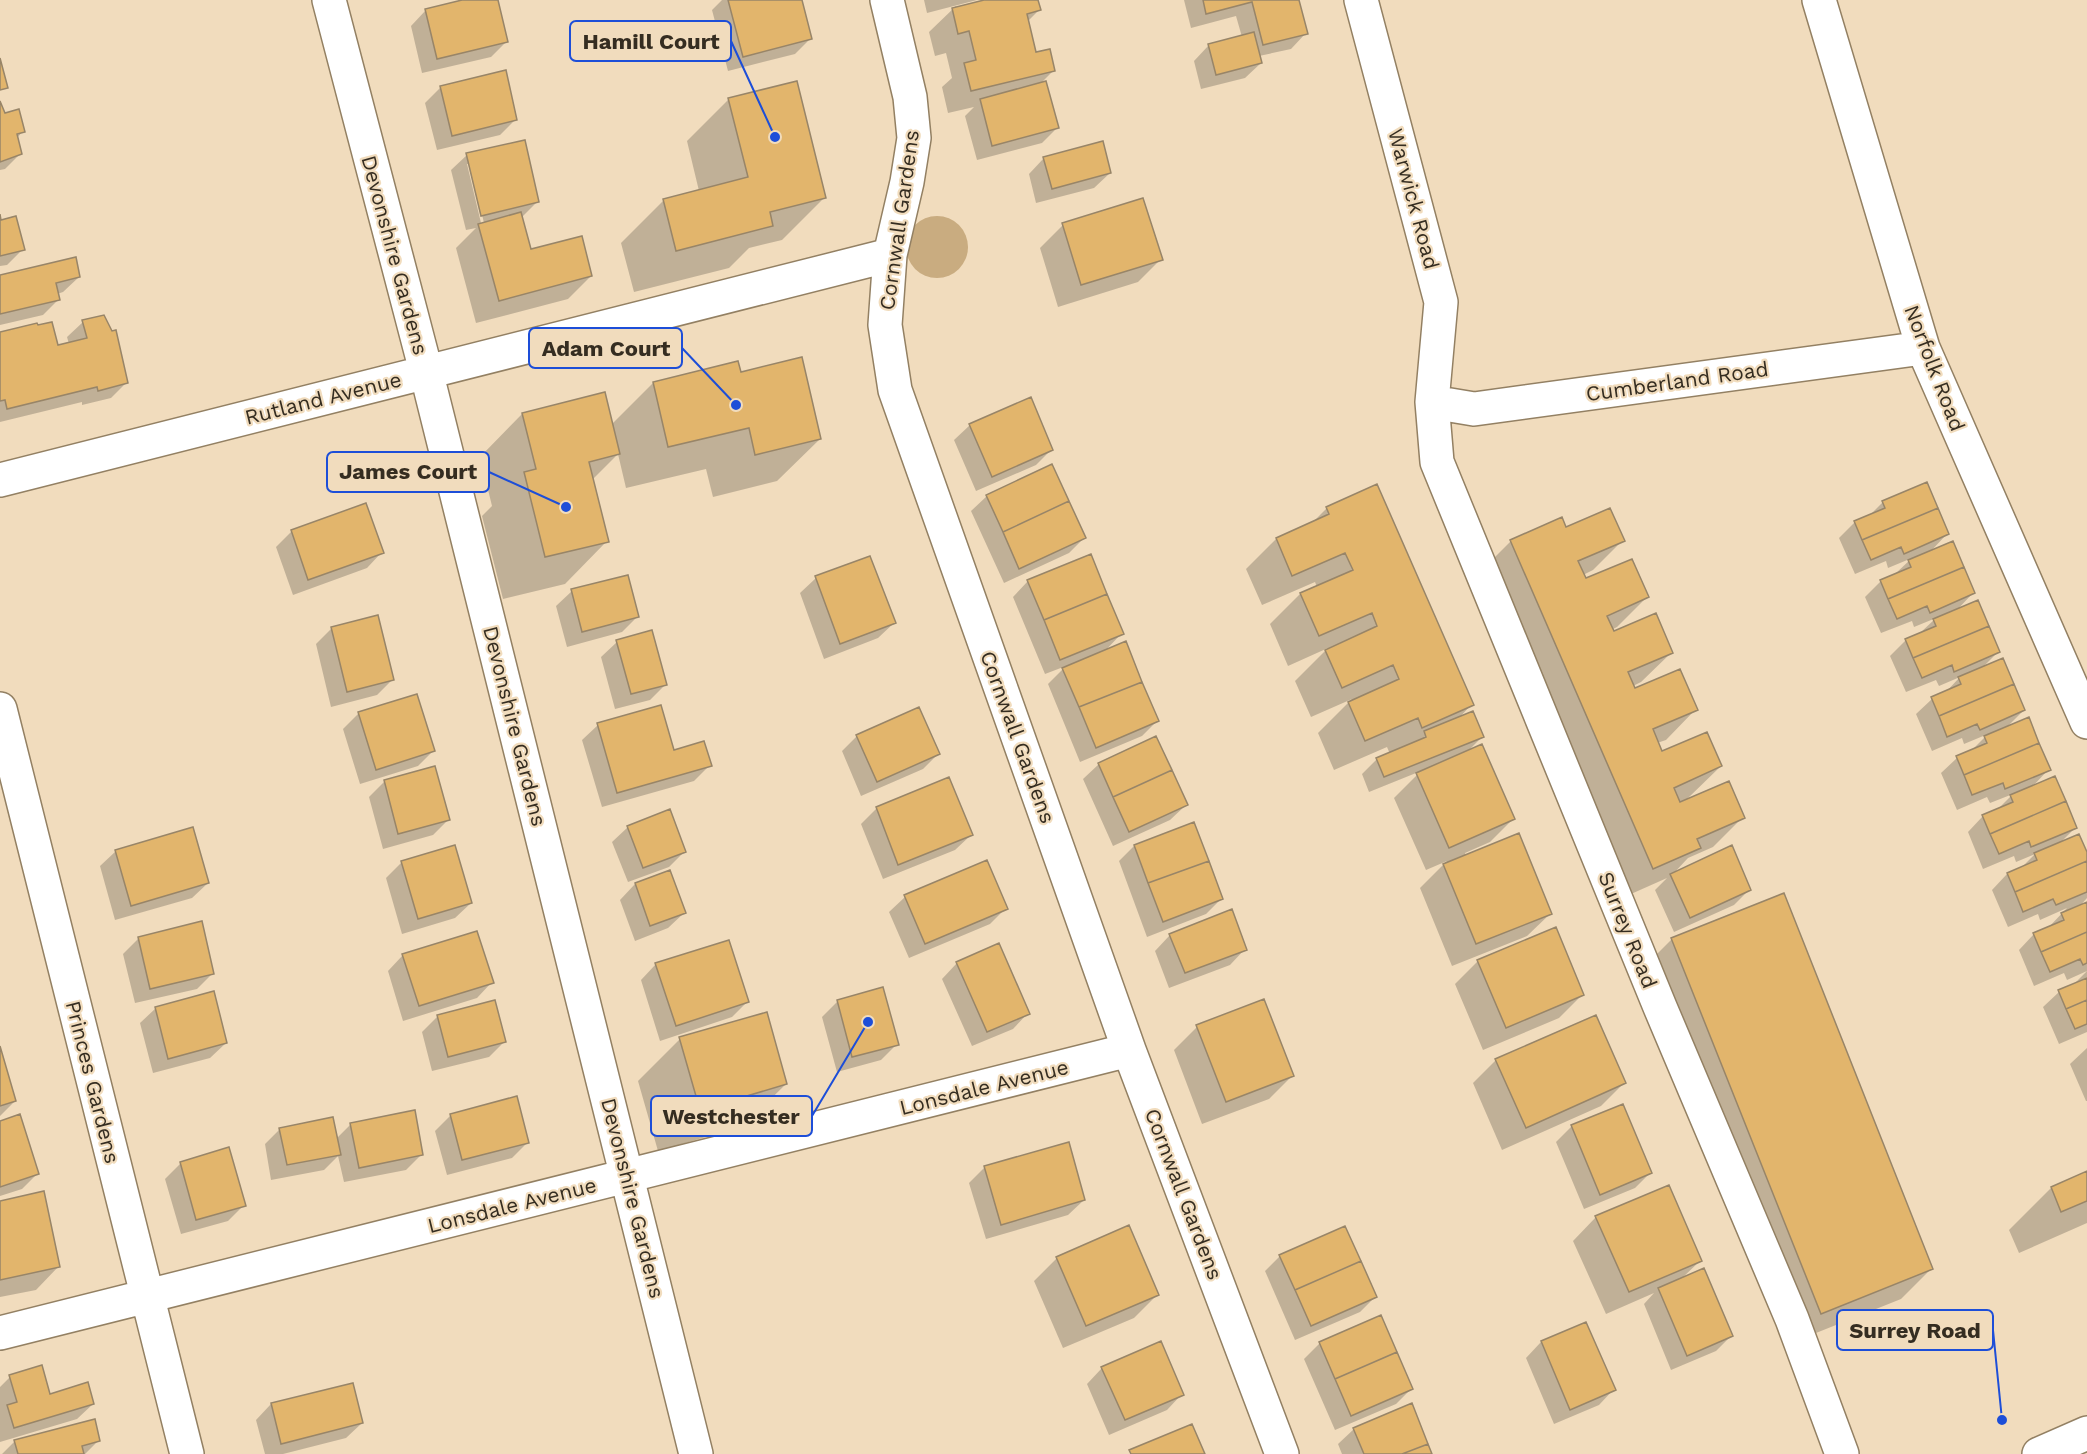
<svg xmlns="http://www.w3.org/2000/svg" width="2087" height="1454" font-family="'Work Sans',sans-serif">
  <style>
    .green { fill: #c9ac80 }
    .shadow { fill: #0003; fill-rule: evenodd }
    .building { fill: #e2b56c; stroke: #988568; stroke-width: 1.5 }
    .lines { fill: none; stroke-linecap: round; stroke-linejoin: round }
    .minor-casing { stroke: #938063; stroke-width: 36 }
    .major-casing { stroke: #938063; stroke-width: 36 }
    .minor { stroke: #fff; stroke-width: 33 }
    .major { stroke: #fff; stroke-width: 33 }
    .labels { text-anchor: middle; dominant-baseline: central; stroke-width: 4.5; stroke-linejoin: round; paint-order: stroke }
    .street-label { font-size: 21px; fill: #352d21; stroke: #f1dcbd }
    .leader { fill: none; stroke: #1d4ed8; stroke-width: 2 }
    .callout-dot { fill: #1d4ed8; stroke: #f1dcbd; stroke-width: 2 }
    .callout { fill: #f1dcbd; stroke: #1d4ed8; stroke-width: 2 }
    .callout-label { font-size: 22px; text-anchor: middle; font-weight: bold; fill: #352d21 }
  </style>
  <rect width="100%" height="100%" fill="#f1dcbd"/>
  <path class="green" d="M906 247a31 31 0 1 1 62 0a31 31 0 1 1-62 0Z"/>
  <path class="shadow" d="M469,0H496L506,42L491,57L422,73L411,26L426,10Z
    M722,0H801L811,38L795,54L728,71L712,10Z
    M924,0H977L927,13Z
    M991,0H1037L1039,10L1027,22L1035,54L1053,71L1040,84L1058,127L1042,143L977,160L965,116L974,107L948,113L942,87L952,78L946,53L935,56L929,32L956,6V8Z
    M1184,0H1298L1306,33L1291,49L1259,56L1261,63L1245,78L1201,89L1194,61L1209,45L1242,37L1236,16L1191,28Z
    M441,87L516,119L500,135L437,150L425,103Z
    M729,99L825,197L782,240L749,248L729,268L634,292L621,243L664,200L699,191L687,141Z
    M0,104L4,115L23,131L17,138L21,153L5,169L0,170Z
    M467,155L538,201L522,217L530,251L591,276L568,299L476,323L456,248L476,228L466,230L451,170ZM467,164H470L484,223H481Z
    M1044,158L1110,173L1094,188L1036,203L1029,174Z
    M0,220L23,249L7,265L0,266Z
    M1063,225L1161,259L1138,282L1058,307L1040,248Z
    M0,276L79,277L63,292L57,294L59,299L43,315L0,325Z
    M83,322L127,382L111,398L82,405V402L0,422V333L56,347L69,344L67,337Z
    M740,374L820,439L777,481L713,497L706,469L626,488L618,454L592,480L607,541L565,584L503,599L482,516L492,506L480,457L522,414L611,425L653,383Z
    M970,425L1052,449L1036,465L976,491L954,440Z
    M987,496L1084,538L1069,553L1004,583L971,511Z
    M1883,502L1947,534L1929,553L1973,593L1956,611L1998,652L1982,668L2024,710L2005,729L2049,769L2032,787L2075,828L2060,843L2087,857V898L2079,907L2087,903V1032L2059,1044L2043,1007L2059,992L2072,986L2087,971L2067,980L2064,973L2034,986L2019,950L2034,934L2047,929L2067,908L2040,920L2038,914L2008,927L1992,890L2007,874L2020,869L2035,854L2016,862L2014,856L1983,869L1968,832L1983,816L1996,811L2013,794L1990,803L1987,797L1957,810L1941,773L1957,758L1970,752L1988,734L1964,744L1962,738L1932,751L1916,714L1932,699L1944,694L1960,677L1939,686L1936,680L1906,692L1890,656L1906,640L1919,634L1936,618L1914,627L1912,621L1881,633L1865,597L1881,581L1894,575L1912,558L1888,568L1886,561L1855,574L1839,538L1855,522L1869,516Z
    M1327,508L1472,704L1458,719L1482,737L1466,753L1513,819L1490,842L1465,853L1466,856L1551,913L1527,936L1452,966L1420,888L1447,861L1426,870L1394,798L1421,771L1369,792L1362,774L1377,759L1390,754L1387,747L1334,770L1318,733L1352,699L1311,717L1295,681L1328,648L1288,666L1270,624L1300,594L1317,587L1315,582L1262,605L1246,569L1276,539L1311,524Z
    M1565,529L1623,540L1593,570L1583,575L1585,580L1647,597L1617,627L1611,630L1613,633L1672,652L1641,682L1633,686L1634,690L1696,709L1666,740L1657,743L1661,753L1721,766L1686,800L1743,817L1713,847L1688,858L1673,874L1750,889L1734,905L1674,932L1655,890L1667,878L1622,898L1481,571L1511,541Z
    M292,531L382,552L367,568L293,595L276,547Z
    M816,578L894,623L878,638L824,659L800,593Z
    M1028,581L1122,633L1104,652L1157,721L1142,736L1080,762L1048,684L1066,666L1045,674L1013,597Z
    M572,591L637,617L622,632L567,647L556,606Z
    M332,628L392,680L377,695L331,707L316,644Z
    M617,642L665,685L650,700L615,709L601,657Z
    M359,713L433,751L418,766L360,784L343,729Z
    M598,725L673,752L710,765L694,781L602,807L582,740Z
    M857,736L938,754L923,769L861,796L842,751Z
    M1099,764L1186,805L1170,820L1113,846L1083,779Z
    M385,781L448,820L433,835L383,849L369,797Z
    M877,808L971,835L955,850L883,879L861,824Z
    M628,827L684,852L669,867L628,882L612,842Z
    M1134,846L1221,899L1206,914L1147,937L1119,861Z
    M116,851L208,883L192,898L115,920L100,866Z
    M402,862L471,903L455,918L402,934L386,878Z
    M986,862L1006,908L990,924L909,958L889,912L905,897Z
    M669,872L684,913L668,928L635,941L620,900L635,884Z
    M1170,935L1245,949L1230,965L1169,988L1155,951Z
    M139,938L213,973L197,989L135,1003L123,954Z
    M1672,939L1931,1269L1901,1299L1791,1343L1642,969Z
    M403,955L492,982L477,998L403,1021L388,971Z
    M1478,961L1582,995L1559,1018L1483,1050L1455,984Z
    M957,963L1028,1013L1013,1029L972,1046L942,979Z
    M656,964L747,1002L732,1017L660,1041L641,980Z
    M838,1001L897,1044L881,1060L837,1072L822,1017Z
    M156,1008L226,1043L210,1058L153,1073L140,1023Z
    M438,1016L504,1042L489,1057L432,1071L422,1032Z
    M1197,1027L1292,1076L1269,1099L1202,1124L1174,1050Z
    M680,1039L786,1084L743,1126L658,1151L638,1081Z
    M2087,1048V1101H2086L2070,1064Z
    M0,1051L15,1101L0,1116Z
    M1496,1060L1624,1083L1601,1106L1502,1150L1473,1083Z
    M451,1115L528,1142L512,1158L447,1175L435,1131Z
    M0,1122L37,1174L22,1189L0,1196Z
    M351,1124L422,1154L406,1170L344,1182L338,1156L324,1170L271,1180L265,1144L280,1129L336,1139Z
    M1572,1126L1650,1173L1635,1188L1584,1209L1556,1142Z
    M181,1163L244,1205L228,1221L181,1234L165,1179Z
    M985,1167L1084,1200L1068,1215L986,1239L969,1183Z
    M2087,1172V1223L2019,1253L2009,1230L2051,1188Z
    M0,1203L59,1266L36,1290L0,1297Z
    M1596,1217L1700,1261L1681,1279L1731,1336L1716,1351L1671,1370L1644,1304L1654,1293L1606,1314L1573,1241Z
    M1280,1256L1375,1297L1360,1312L1295,1340L1265,1271Z
    M1057,1258L1157,1295L1134,1318L1063,1348L1034,1281Z
    M1586,1324L1614,1389L1599,1405L1554,1424L1526,1358L1541,1342Z
    M1320,1343L1411,1389L1396,1404L1335,1430L1304,1359Z
    M1102,1368L1182,1394L1167,1410L1109,1435L1087,1384Z
    M10,1377L49,1395L93,1404L77,1419L0,1442V1387Z
    M271,1404L362,1423L346,1438L283,1454H265L256,1420Z
    M1354,1429L1431,1454H1342L1338,1444Z
    M99,1440L85,1454H2L15,1441Z"/>
  <path class="building" d="M462,0H498L508,42L437,59L425,9Z
    M728,0H802L812,39L743,57Z
    M984,0H1038L1041,10L1027,14L1036,52L1050,49L1055,71L971,91L964,63L976,60L969,31L958,34L952,8Z
    M1203,0H1299L1308,34L1263,45L1252,2L1206,14Z
    M1254,32L1262,63L1216,75L1208,44Z
    M0,58L8,88L0,90Z
    M506,70L517,120L452,136L440,86Z
    M797,81L826,198L770,212L773,226L676,251L663,199L748,177L728,98Z
    M1046,81L1059,128L992,146L980,99Z
    M0,101L5,113L19,109L25,132L17,134L22,154L0,162Z
    M525,140L539,202L481,216L466,153Z
    M1103,141L1111,173L1052,189L1043,157Z
    M1143,198L1163,260L1081,285L1062,223Z
    M521,212L531,249L582,236L592,276L499,301L478,224Z
    M0,214L1,220L16,216L25,250L0,256Z
    M76,257L80,277L56,283L60,300L0,314V275Z
    M104,315L112,331L116,330L128,383L98,391L97,387L7,409L5,400L0,401V332L37,323L38,325L52,322L58,345L87,338L82,320Z
    M802,357L821,439L755,455L749,428L668,447L653,382L738,361L741,372Z
    M605,392L620,454L589,462L609,542L545,557L524,472L536,469L522,413Z
    M1031,397L1053,450L992,477L969,424Z
    M1052,464L1069,501L1003,532L986,495Z
    M1927,482L1938,508L1862,540L1854,521L1885,508L1882,501Z
    M1377,484L1474,705L1422,728L1418,718L1365,741L1348,702L1399,679L1393,665L1342,688L1325,650L1377,626L1372,613L1319,636L1300,593L1353,570L1345,553L1292,576L1276,538L1329,514L1326,507Z
    M1069,501L1086,538L1019,569L1003,532Z
    M366,503L384,553L308,580L291,530Z
    M1610,508L1625,541L1578,561L1586,578L1632,559L1649,597L1607,616L1614,631L1656,613L1673,653L1628,672L1635,688L1680,669L1698,710L1653,729L1662,751L1707,732L1722,766L1674,788L1680,802L1729,781L1745,818L1697,839L1701,848L1653,869L1510,540L1562,517L1566,527Z
    M1938,508L1949,534L1904,554L1901,547L1871,560L1862,540Z
    M1953,541L1964,567L1888,599L1880,580L1911,567L1908,560Z
    M1091,554L1107,594L1044,620L1027,580Z
    M870,556L896,623L840,644L815,576Z
    M1964,567L1975,593L1930,613L1927,606L1897,619L1888,599Z
    M628,575L639,617L582,632L571,589Z
    M1107,594L1124,634L1060,660L1044,620Z
    M1978,600L1989,626L1913,658L1905,639L1936,626L1933,619Z
    M378,615L394,680L347,692L331,627Z
    M1989,626L2000,652L1954,672L1952,665L1922,678L1913,658Z
    M652,630L667,685L631,694L616,640Z
    M1126,641L1142,682L1079,707L1062,668Z
    M2003,658L2014,684L1939,716L1931,697L1961,684L1958,677Z
    M1142,682L1159,721L1096,748L1079,707Z
    M2014,684L2025,710L1980,730L1977,724L1947,737L1939,716Z
    M417,694L435,751L376,770L358,712Z
    M661,705L674,750L704,741L712,766L617,793L597,723Z
    M919,707L940,754L877,782L856,735Z
    M1473,711L1484,737L1384,777L1376,758L1426,737L1424,731Z
    M2029,717L2039,743L1964,775L1956,756L1987,743L1984,736Z
    M1156,736L1172,770L1113,797L1098,763Z
    M2039,743L2051,770L2005,789L2003,783L1972,795L1964,775Z
    M1482,744L1515,819L1449,848L1416,773Z
    M435,766L450,820L398,834L384,780Z
    M1172,770L1188,805L1129,832L1113,797Z
    M2055,776L2066,801L1990,834L1982,815L2013,802L2010,795Z
    M949,777L973,835L898,865L876,807Z
    M2066,801L2077,828L2031,847L2029,841L1999,854L1990,834Z
    M670,809L686,852L643,868L627,826Z
    M1194,822L1209,861L1148,883L1134,845Z
    M193,827L209,883L131,906L115,850Z
    M1519,833L1552,914L1476,944L1443,864Z
    M2079,834L2087,852V861L2015,892L2007,873L2037,860L2034,853Z
    M455,845L472,903L418,919L401,861Z
    M1732,845L1751,890L1690,918L1670,874Z
    M987,860L1008,909L925,944L904,895Z
    M1209,861L1223,899L1163,922L1148,883Z
    M2087,861V892L2056,905L2053,899L2023,912L2015,892Z
    M670,870L686,913L650,926L635,883Z
    M1784,893L1933,1269L1821,1314L1671,938Z
    M2087,902V932L2041,952L2033,933L2064,920L2061,913Z
    M1232,909L1247,950L1185,973L1169,934Z
    M202,921L214,974L150,989L138,937Z
    M1556,927L1584,995L1506,1028L1477,960Z
    M477,931L494,983L419,1006L402,954Z
    M2087,932V963L2083,965L2080,959L2050,972L2041,952Z
    M729,940L749,1002L676,1026L655,963Z
    M999,943L1030,1014L987,1032L956,962Z
    M2087,978V1000L2066,1009L2058,990Z
    M883,987L899,1045L852,1057L837,1000Z
    M214,991L227,1043L168,1059L155,1007Z
    M1264,999L1294,1076L1226,1102L1196,1025Z
    M495,1000L506,1042L448,1057L437,1015Z
    M2087,1000V1024L2075,1029L2066,1009Z
    M767,1012L787,1084L700,1110L679,1037Z
    M1596,1015L1626,1083L1526,1128L1495,1059Z
    M0,1046L16,1101L0,1106Z
    M517,1096L529,1143L462,1160L450,1114Z
    M1623,1104L1652,1173L1600,1195L1571,1125Z
    M415,1110L423,1155L359,1168L350,1123Z
    M20,1114L39,1174L0,1187V1121Z
    M333,1117L341,1155L287,1165L279,1128Z
    M1069,1142L1085,1200L1001,1225L984,1166Z
    M229,1147L246,1206L196,1220L180,1162Z
    M2087,1171V1201L2061,1212L2051,1187Z
    M1669,1185L1702,1261L1629,1292L1595,1216Z
    M44,1191L60,1267L0,1280V1201Z
    M1129,1225L1159,1295L1086,1326L1056,1257Z
    M1345,1226L1361,1261L1295,1290L1279,1255Z
    M1361,1261L1377,1297L1311,1326L1295,1290Z
    M1704,1268L1733,1336L1687,1356L1658,1288Z
    M1381,1315L1397,1352L1335,1379L1319,1342Z
    M1586,1322L1616,1390L1570,1410L1541,1341Z
    M1161,1341L1184,1395L1125,1420L1101,1367Z
    M1397,1352L1413,1389L1351,1416L1335,1379Z
    M42,1365L50,1394L88,1382L94,1404L14,1428L7,1405L17,1402L9,1375Z
    M353,1383L363,1423L281,1444L271,1403Z
    M1412,1403L1428,1444L1402,1454H1364L1353,1428Z
    M95,1419L100,1441L82,1446L84,1454H18L14,1440Z
    M1192,1424L1205,1454H1131L1129,1450Z
    M1428,1444L1432,1454H1402Z"/>
  <g class="lines">
    <defs>
      <path id="minor" d="M329,0L426,371L696,1454
        M887,0L910,97L914,138L907,182L890,255L885,325L895,390L1129,1050L1282,1454
        M1361,0L1441,302L1432,402L1437,462L1660,1007L1792,1319L1842,1454
        M1819,0L1923,348L2087,722
        M1432,402L1474,409L1923,348
        M0,480L890,255
        M0,709L187,1454
        M0,1333L1129,1050"/>
      <path id="major" d="M2039,1454L2087,1433"/>
    </defs>
    <use href="#minor" class="minor-casing"/>
    <use href="#major" class="major-casing"/>
    <use href="#minor" class="minor"/>
    <use href="#major" class="major"/>
  </g>
  <g class="labels">
    <g class="street-label">
      <text transform="translate(1414 199) rotate(75)">Warwick Road</text>
      <text transform="translate(899 220) rotate(-82)">Cornwall Gardens</text>
      <text transform="translate(395 255) rotate(75)">Devonshire Gardens</text>
      <text transform="translate(1935 368) rotate(69)">Norfolk Road</text>
      <text transform="translate(1677 381) rotate(-8)">Cumberland Road</text>
      <text transform="translate(323 398) rotate(-14)">Rutland Avenue</text>
      <text transform="translate(515 726) rotate(76)">Devonshire Gardens</text>
      <text transform="translate(1018 737) rotate(70)">Cornwall Gardens</text>
      <text transform="translate(1628 930) rotate(68)">Surrey Road</text>
      <text transform="translate(93 1082) rotate(76)">Princes Gardens</text>
      <text transform="translate(984 1087) rotate(-14)">Lonsdale Avenue</text>
      <text transform="translate(1184 1194) rotate(69)">Cornwall Gardens</text>
      <text transform="translate(633 1198) rotate(76)">Devonshire Gardens</text>
      <text transform="translate(512 1205) rotate(-14)">Lonsdale Avenue</text>
    </g>
  </g>
  <path class="leader" d="M775 137L731 41M736 405L682 348M566 507L489 472M868 1022L812 1116M2002 1420L1993 1330"/>
  <g class="callout-dot">
    <circle cx="775" cy="137" r="6"/>
    <circle cx="736" cy="405" r="6"/>
    <circle cx="566" cy="507" r="6"/>
    <circle cx="868" cy="1022" r="6"/>
    <circle cx="2002" cy="1420" r="6"/>
  </g>
  <g class="callout">
    <rect x="570" y="21" width="161" height="40" rx="6"/>
    <rect x="529" y="328" width="153" height="40" rx="6"/>
    <rect x="327" y="452" width="162" height="40" rx="6"/>
    <rect x="651" y="1096" width="161" height="40" rx="6"/>
    <rect x="1837" y="1310" width="156" height="40" rx="6"/>
  </g>
  <g class="callout-label">
    <text x="651" y="49">Hamill Court</text>
    <text x="606" y="356">Adam Court</text>
    <text x="408" y="479">James Court</text>
    <text x="731" y="1124">Westchester</text>
    <text x="1915" y="1338">Surrey Road</text>
  </g>
</svg>
